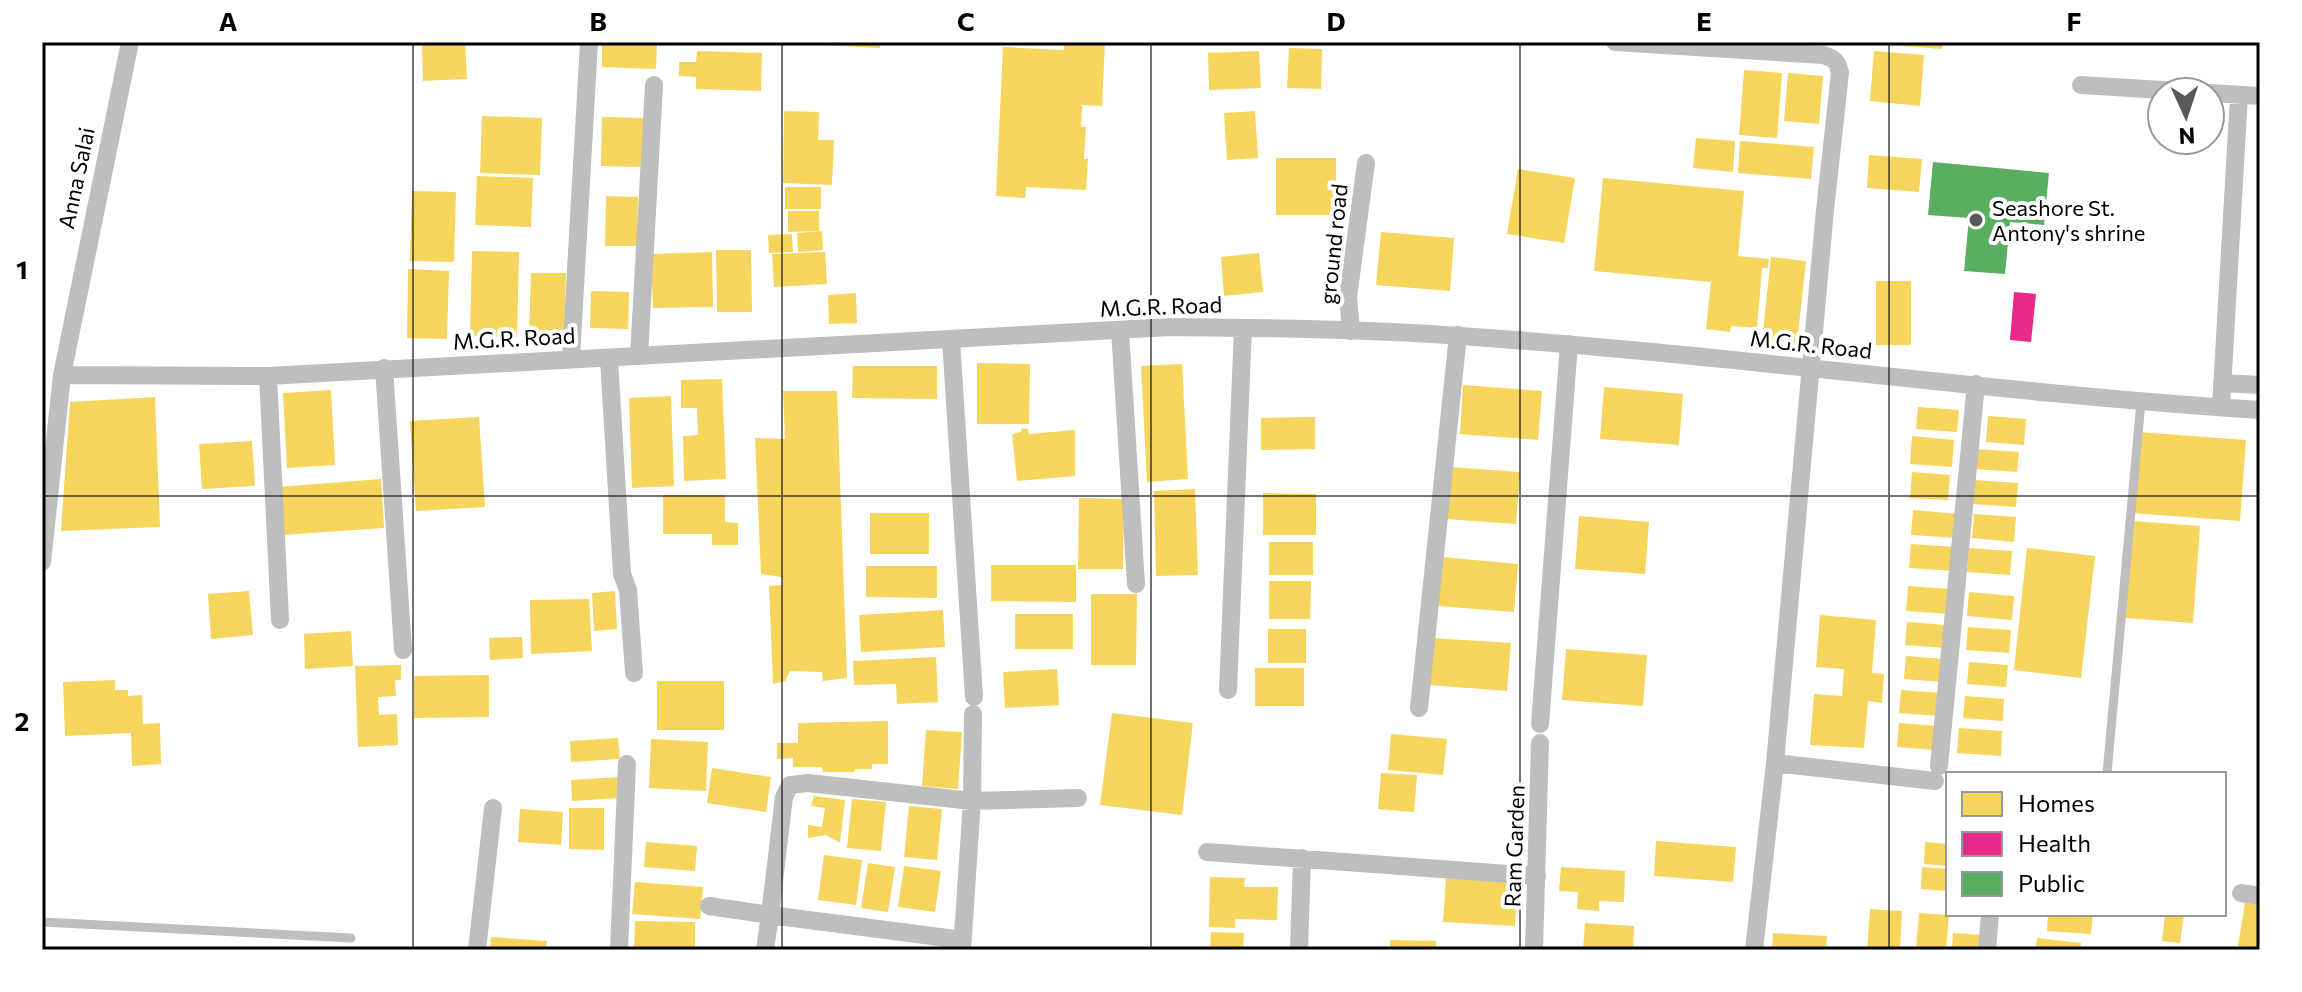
<svg xmlns="http://www.w3.org/2000/svg" width="2302" height="992" font-family="Commissioner,sans-serif">
  <style>
    .homes { fill: #f6d55c }
    .health { fill: #e7298a }
    .public { fill: #5aae61 }
    .lines { fill: none; stroke-linecap: round; stroke-linejoin: round }
    .service { stroke: #bebebe; stroke-width: 9 }
    .minor { stroke: #bebebe; stroke-width: 18 }
    .grid { fill: none; stroke: #000; stroke-width: 2; stroke-opacity: 0.55 }
    .poi-dot { fill: #595959; stroke: #fff; stroke-width: 3 }
    .labels { text-anchor: middle; dominant-baseline: central; stroke-width: 8; stroke-linejoin: round; paint-order: stroke }
    .street-label { font-size: 22px; fill: #000; stroke: #fff }
    .poi-label { font-size: 22px; fill: #000; stroke: #fff; text-anchor: start }
    .neatline { fill: none; stroke: #000; stroke-width: 3 }
    .grid-label { font-size: 26px; text-anchor: middle; font-weight: bold; fill: #000 }
  </style>
  <rect width="100%" height="100%" fill="#fff"/>
  <path class="homes" d="M465,42L467,79L423,81L422,43Z
    M820,42H880V48L820,45Z
    M1064,42H1105L1102,106L1082,105L1081,127H1086L1084,159H1088L1086,190L1026,187L1025,198L996,196L1003,47L1064,50Z
    M1879,42H1943L1942,49L1879,44Z
    M602,43L657,44L656,69L602,67Z
    M1289,48L1322,49L1321,89L1287,88Z
    M697,51L762,53L761,91L696,89V77L679,76V62H696Z
    M1259,51L1261,88L1209,90L1208,53Z
    M1874,51L1924,55L1920,106L1870,101Z
    M1744,70L1782,73L1777,138L1739,135Z
    M1788,73L1823,76L1819,124L1784,121Z
    M784,111L819,112L818,140H834L832,185L783,183Z
    M1255,111L1258,158L1227,160L1224,113Z
    M482,116L542,118L540,175L480,173Z
    M602,117L644,118L643,167L601,166Z
    M1696,138L1735,141L1733,172L1693,168Z
    M1740,141L1814,147L1811,179L1738,173Z
    M1869,155L1922,159L1919,192L1867,188Z
    M1276,158H1336V215H1276Z
    M1518,169L1575,178L1564,243L1507,234Z
    M477,176L533,178L531,227L475,225Z
    M1603,178L1744,191L1738,256L1769,259L1768,268H1762L1757,328L1731,326L1730,332L1706,329L1711,282L1594,271Z
    M785,187H821V209H785Z
    M412,191L456,192L454,262L410,261Z
    M606,196L638,197L637,246H605Z
    M788,211H819V231L788,232Z
    M822,231L823,250L798,252L797,233Z
    M1381,232L1454,238L1450,291L1376,285Z
    M792,234L793,252L769,253L768,235Z
    M716,250H751L752,312H717Z
    M472,251L519,252L517,337L470,336Z
    M712,252L713,307L653,308L651,254Z
    M825,252L827,284L774,287L772,254Z
    M1259,253L1263,292L1224,296L1221,257Z
    M1771,257L1806,261L1797,343L1762,340Z
    M408,269L449,271L447,339L407,338Z
    M531,273H566L564,336H529Z
    M1876,281H1911V345H1876Z
    M591,291L629,292L628,329L590,328Z
    M856,293L857,323L829,324L828,295Z
    M977,363L1030,364L1029,424H977Z
    M1182,364L1188,479L1147,482L1141,366Z
    M853,366H937V399L852,398Z
    M722,379L726,479L684,481L683,436L698,435L697,408H681V380Z
    M1463,385L1542,391L1538,440L1460,434Z
    M1604,387L1683,394L1679,445L1600,439Z
    M331,390L335,465L287,468L283,393Z
    M783,391H837L847,678L823,681L822,672L790,671L785,681L773,684L769,586L782,585V577L761,574L755,438L785,439Z
    M671,396L674,486L632,488L629,398Z
    M155,397L160,527L61,531L70,402Z
    M1918,407L1959,410L1957,432L1916,429Z
    M1988,416L2026,419L2024,445L1986,442Z
    M479,417L485,507L416,511L410,421Z
    M1315,417V449L1261,450V418Z
    M1022,428L1028,429L1029,434L1075,430V476L1017,481L1012,434L1021,432Z
    M2138,432L2246,440L2240,521L2132,513Z
    M1912,436L1954,440L1952,467L1910,464Z
    M252,441L255,486L202,489L199,444Z
    M1977,449L2019,452L2017,472L1975,469Z
    M1449,467L1520,472L1516,524L1445,519Z
    M1912,472L1950,475L1948,500L1910,498Z
    M381,479L384,528L281,535L278,487Z
    M1975,480L2018,483L2016,507L1973,504Z
    M1195,489L1198,575L1156,576L1154,491Z
    M1263,493L1316,494V535H1263Z
    M663,495H725V522L738,523V545H712V534H663Z
    M1079,498L1124,499L1123,569H1078Z
    M1913,510L1959,514L1957,538L1911,535Z
    M870,513H929V554H870Z
    M1974,514L2016,517L2014,542L1972,538Z
    M1579,516L1649,522L1645,574L1575,569Z
    M2132,521L2200,526L2193,623L2125,618Z
    M1269,542H1313V575H1269Z
    M1911,544L1956,547L1954,571L1909,568Z
    M1969,548L2012,551L2010,575L1967,572Z
    M2027,548L2095,556L2081,678L2014,670Z
    M1442,557L1518,564L1514,612L1438,606Z
    M991,565H1076V602L991,601Z
    M866,566H937V598L866,597Z
    M1269,581H1311L1310,619H1269Z
    M1908,586L1951,589L1949,614L1906,611Z
    M249,591L253,635L211,639L208,594Z
    M615,591L617,629L594,631L592,593Z
    M1969,592L2014,596L2012,620L1967,616Z
    M1091,594H1137L1136,665H1091Z
    M589,599L592,651L531,654L530,600Z
    M943,610L945,647L861,652L859,615Z
    M1015,614H1073V649H1015Z
    M1820,615L1876,620L1872,673L1884,674L1882,703L1868,701L1864,748L1810,745L1814,694L1842,696L1844,669L1816,667Z
    M1907,622L1947,625L1946,648L1905,645Z
    M1968,627L2011,630L2009,653L1966,650Z
    M1268,629H1306V663H1268Z
    M351,631L353,666L305,669L304,634Z
    M522,637L523,658L490,660L489,638Z
    M1433,638L1511,643L1507,691L1429,685Z
    M1566,649L1647,655L1643,706L1562,700Z
    M1906,656L1944,659L1942,682L1904,679Z
    M936,657L938,702L897,704L896,684L854,685L853,661Z
    M1969,662L2008,665L2006,687L1967,684Z
    M401,665V680H395L396,696L378,697L379,715L397,714L398,745L358,747L355,666Z
    M1255,668H1304V706H1255Z
    M1057,669L1059,705L1005,708L1003,672Z
    M489,675V717L414,718V676Z
    M115,680V690H128V696L142,695L143,724L160,723L161,764L132,766L131,733L65,736L63,682Z
    M657,681H724V730H657Z
    M1901,690L1941,693L1940,716L1899,713Z
    M1965,696L2004,699L2003,721L1963,718Z
    M1112,713L1193,723L1182,815L1100,805Z
    M888,721V764H872V769H855V772H823L822,767H793V758L777,759V743H798V723Z
    M1899,723L1937,726L1935,750L1897,747Z
    M1959,728L2002,731L2001,756L1957,753Z
    M926,730L962,732L958,789L922,786Z
    M1391,734L1447,739L1443,775L1388,770Z
    M618,738L620,759L571,762L570,741Z
    M651,739L708,742L706,791L649,788Z
    M712,768L771,777L766,812L707,803Z
    M1381,773L1417,775L1414,812L1378,809Z
    M619,777L620,798L572,801L571,780Z
    M814,796L845,800L840,843L826,835L808,838V825L822,827L825,808L811,806Z
    M852,799L886,802L881,851L847,848Z
    M909,806L942,809L937,860L904,857Z
    M569,808H604V850L569,849Z
    M520,809L563,812L561,845L518,842Z
    M1656,841L1736,847L1733,882L1654,876Z
    M646,842L697,846L695,871L644,867Z
    M1925,842L1948,844V866L1924,864Z
    M824,855L862,860L856,905L818,900Z
    M868,863L895,867L888,912L861,908Z
    M904,866L941,871L935,912L898,907Z
    M1561,867L1625,871L1624,902L1599,901V911L1577,909L1578,892L1559,891Z
    M1922,867L1948,869V891L1921,889Z
    M1210,877L1245,878L1244,887H1278L1277,920L1235,919V928L1209,927Z
    M1446,877L1518,881L1515,926L1443,922Z
    M635,882L703,887L700,919L632,914Z
    M2245,903L2260,905V949L2238,946Z
    M1870,909L1902,911L1900,950H1867Z
    M1919,913L1949,915L1946,950H1916Z
    M2048,914H2093L2091,934L2047,931Z
    M2165,914H2184L2180,943L2162,941Z
    M635,921L695,922V950H634Z
    M1585,923L1634,926L1633,950H1583Z
    M1211,932L1244,933L1243,950H1210Z
    M1773,933L1827,936L1826,950H1772Z
    M1953,933L1984,935L1983,950H1952Z
    M491,937L547,941L546,950H490Z
    M2037,938L2081,943L2080,950H2035Z
    M1390,940L1436,941V950H1390Z"/>
  <path class="health" d="M2014,292L2036,294L2031,342L2010,340Z"/>
  <path class="public" d="M1933,162L2049,173L2044,225L2010,222L2005,274L1964,271L1969,218L1928,215Z"/>
  <g class="lines">
    <path class="service" d="M2107,773L2141,402
      M42,922L351,938"/>
    <path class="minor" d="M1615,42L1823,55C1834,58 1838,62 1840,73L1825,210L1775,763L1754,950
      M2081,85L2195,92
      M2210,93L2260,96
      M1120,330L1136,584
      M1351,331L1348,297L1366,163
      M951,340L974,697
      M639,356L654,85
      M571,358L589,42
      M609,359L622,574L628,590L634,673
      M384,368L403,650
      M62,375L268,376L1170,327C1267,328 1364,329 1460,336C1727,354 1993,393 2260,410
      M268,376L280,620
      M2222,383L2260,385
      M2221,407L2239,95
      M42,562L62,375L130,42
      M1228,690L1243,328
      M1419,708L1458,335
      M973,714L972,801L1078,798
      M1540,724L1569,344
      M1775,763L1935,781
      M1939,766L1976,384
      M1207,852L1537,876
      M2241,893L2260,896
      M709,906L770,915L765,950
      M477,950L493,808
      M619,950L627,764
      M962,950L972,801L808,783L790,785L784,797L770,915L963,940
      M1299,950L1302,858
      M1534,950L1540,743
      M1987,950L1990,914"/>
  </g>
  <path class="grid" d="M413,42V950M782,42V950M1151,42V950M1520,42V950M1889,42V950M42,496H2260"/>
  <circle class="poi-dot" cx="1976" cy="220" r="8"/>
  <g class="labels">
    <g class="street-label">
      <text transform="translate(76 178) rotate(-78)">Anna Salai</text>
      <text transform="translate(1333 244) rotate(-84)">ground road</text>
      <text transform="translate(1161 306) rotate(-2)">M.G.R. Road</text>
      <text transform="translate(514 338) rotate(-3)">M.G.R. Road</text>
      <text transform="translate(1811 344) rotate(6)">M.G.R. Road</text>
      <text transform="translate(1514 846) rotate(-88)">Ram Garden</text>
    </g>
    <g class="poi-label">
      <text x="1992" y="207">Seashore St.<tspan x="1992" dy="25">Antony's shrine</tspan></text>
    </g>
  </g>
  <rect width="2302" height="992" fill="none" stroke="#ffffff" stroke-width="88"/>
  <rect x="1946" y="772" width="280" height="144" fill="#ffffff" stroke="#999999" stroke-width="2"/>
  <rect x="1962" y="792" width="40" height="24" fill="#f6d55c" stroke="#999999" stroke-width="2"/>
  <text x="2018" y="812" font-size="24" fill="#000000">Homes</text>
  <rect x="1962" y="832" width="40" height="24" fill="#e7298a" stroke="#999999" stroke-width="2"/>
  <text x="2018" y="852" font-size="24" fill="#000000">Health</text>
  <rect x="1962" y="872" width="40" height="24" fill="#5aae61" stroke="#999999" stroke-width="2"/>
  <text x="2018" y="892" font-size="24" fill="#000000">Public</text>
  <g transform="translate(2186 116) rotate(177)"><circle r="38" fill="#ffffff" stroke="#999999" stroke-width="2"/>
  <path d="M0-6L14 30L0 20L-14 30Z" fill="#595959"/>
  <text y="-12" font-size="22" font-weight="bold" text-anchor="middle" fill="#000000">N</text>
  </g>
  <rect x="44" y="44" width="2214" height="904" class="neatline"/>
  <g class="grid-label">
    <text x="228" y="31">A</text>
    <text x="598" y="31">B</text>
    <text x="966" y="31">C</text>
    <text x="1336" y="31">D</text>
    <text x="1704" y="31">E</text>
    <text x="2074" y="31">F</text>
    <text x="22" y="279">1</text>
    <text x="22" y="731">2</text>
  </g>
</svg>
